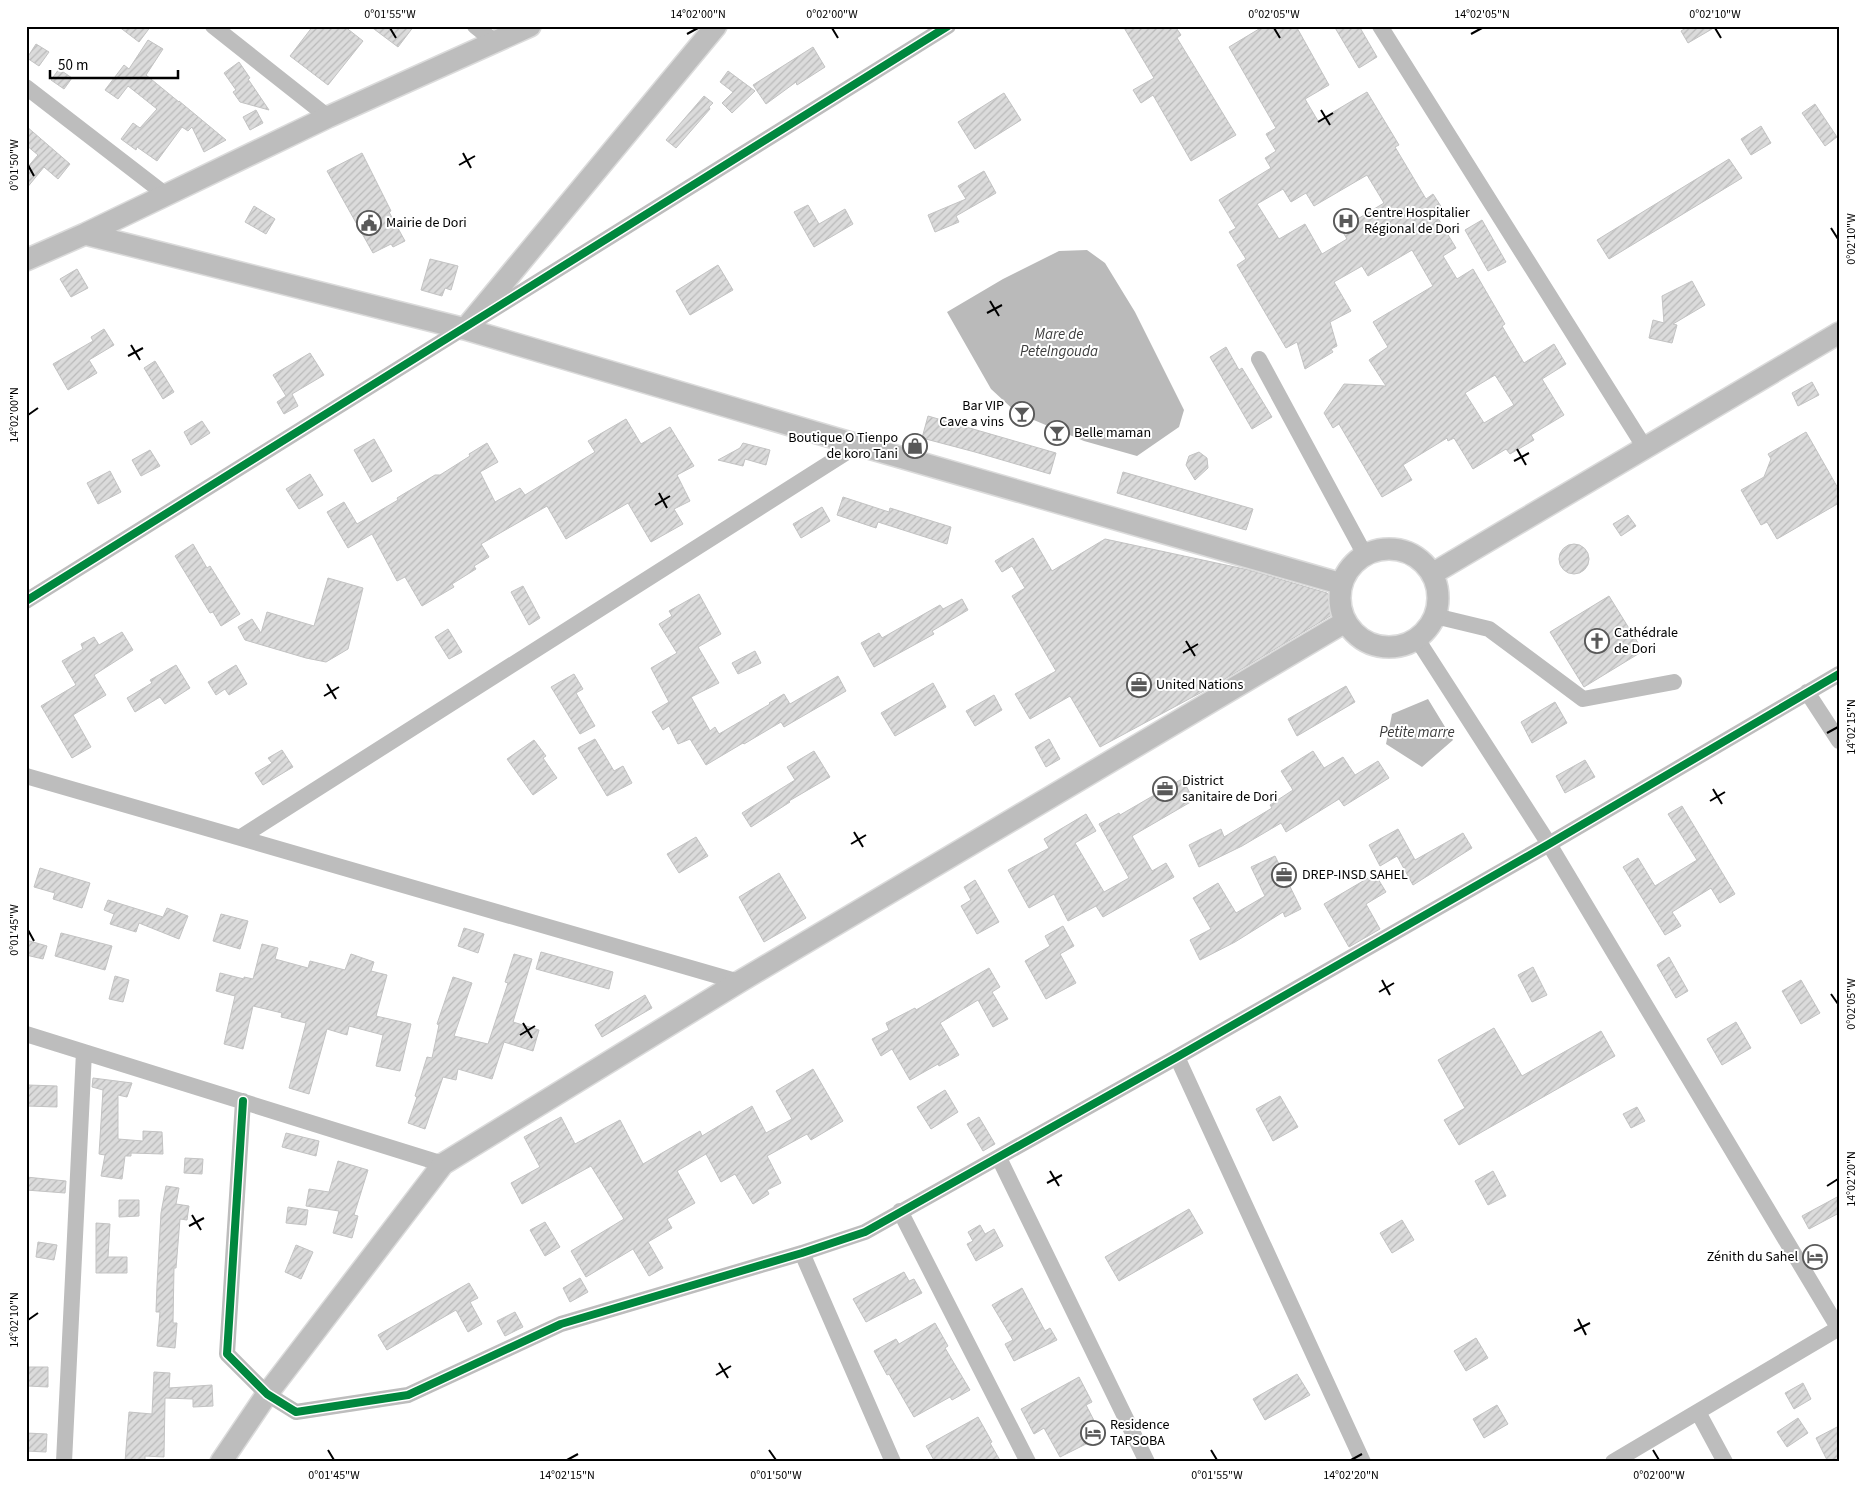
<svg xmlns="http://www.w3.org/2000/svg" width="1865" height="1488" font-family="'Source Sans 3',sans-serif">
  <style>
    .water { fill: #bababa }
    .building { fill: url(#building-hatch); stroke: #c3c3c3; fill-rule: evenodd }
    .lines { fill: none; stroke-linecap: round; stroke-linejoin: round }
    .major-casing { stroke: #dbdbdb; stroke-width: 24 }
    .minor { stroke: #bdbdbd; stroke-width: 16 }
    .major { stroke: #bdbdbd; stroke-width: 21 }
    .cycleway-casing { stroke: #fff; stroke-width: 11 }
    .cycleway { stroke: #00873e; stroke-width: 8 }
    .ticks { fill: none; stroke: #000; stroke-width: 2 }
    .labels { text-anchor: middle; dominant-baseline: central; stroke-width: 4; stroke-linejoin: round; paint-order: stroke }
    .poi-label { font-size: 14px; fill: #000; stroke: #fff; text-anchor: start }
    .water-label { font-size: 15px; font-style: italic; fill: #3d3d3d; stroke: #fff }
    .neatline { fill: none; stroke: #000; stroke-width: 2 }
    .ticks-label { font-size: 12px; text-anchor: middle; fill: #000 }
  </style>
  <defs>
    <pattern id="building-hatch" width="6" height="6" patternUnits="userSpaceOnUse" patternTransform="scale(1.25)"><rect width="6" height="6" fill="#dbdbdb"/><path d="M-1 1l2-2M0 6l6-6M5 7l2-2" fill="none" stroke="#bababa"/></pattern>
  </defs>
  <rect width="100%" height="100%" fill="#fff"/>
  <path class="water" d="M1087,250L1105,263L1135,312L1184,410L1179,427L1137,456L1084,441L1017,413L991,389L947,312L1003,279L1059,251Z
    M1428,699L1453,740L1422,767L1386,744L1392,714Z"/>
  <path class="building" d="M118,26H151L139,42Z
    M313,26H344L363,41L328,85L290,56Z
    M370,26H414L398,47Z
    M1123,26H1175L1181,35L1177,38L1236,135L1191,161L1153,95L1141,103L1133,90L1154,78Z
    M1264,26H1296L1329,85L1305,99L1318,121L1367,92L1399,145L1395,147L1426,199L1433,194L1444,211L1436,215L1456,248L1443,256L1457,279L1473,269L1505,324L1502,326L1524,363L1554,344L1566,364L1542,379L1564,415L1531,435L1534,440L1510,454L1506,449L1473,469L1454,438L1448,441L1447,438L1403,465L1412,480L1382,497L1339,424L1333,428L1324,413L1344,384L1386,386L1369,360L1388,347L1373,322L1433,286L1412,250L1368,276L1362,266L1334,282L1351,311L1330,322L1337,346L1331,349L1333,352L1305,369L1297,342L1286,348L1237,265L1246,259L1229,232L1236,228L1219,200L1271,168L1265,158L1276,151L1266,134L1276,128L1229,47ZM1367,175L1384,203L1341,229L1347,239L1322,254L1305,224L1279,239L1257,204L1283,189L1291,202L1306,193L1314,206ZM1495,375L1514,405L1484,423L1465,393Z
    M1334,26H1359L1377,57L1359,68Z
    M1689,26H1717L1688,43L1681,31Z
    M148,40L163,49L146,75L179,102V101L226,140L204,152L192,127L188,131L182,127L157,161L137,147L136,150L121,139L133,123L140,128L157,109L128,86L118,99L105,90L124,65L129,69Z
    M36,44L49,52L39,66L27,58Z
    M813,47L825,67L797,85L796,82L766,104L753,85Z
    M239,62L250,78L248,79L269,110L240,102L233,92L236,90L224,73Z
    M59,69L72,78L64,89L51,80Z
    M728,71L755,91L732,113L722,103L733,92L720,82Z
    M1004,93L1021,120L975,149L958,122Z
    M704,96L713,103L709,107L710,109L676,148L666,140Z
    M1815,104L1837,137L1825,146L1802,113Z
    M256,110L263,123L250,130L243,117Z
    M26,126L70,164L58,179L44,167L26,189V169L38,155L26,145Z
    M1761,126L1771,143L1751,155L1741,139Z
    M362,153L391,211L389,212L405,241L393,247L391,244L373,253L327,171Z
    M1729,159L1742,178L1609,259L1597,240Z
    M984,171L996,193L956,216L959,222L935,232L928,215L966,199L958,186Z
    M808,205L819,224L845,209L853,224L814,247L794,212Z
    M254,206L275,219L266,234L245,222Z
    M1482,220L1506,262L1488,271L1465,230Z
    M430,259L458,266L451,290L445,288L442,296L421,290Z
    M718,265L733,290L690,315L676,291Z
    M77,269L88,288L71,297L60,279Z
    M1692,281L1705,305L1673,324L1677,325L1672,343L1649,338L1653,320L1664,323L1662,296Z
    M104,329L114,345L89,360L97,373L68,390L53,364L93,341L91,337Z
    M1226,347L1239,370L1242,368L1272,417L1252,429L1210,357Z
    M310,353L324,375L292,394L298,406L284,414L277,402L286,396L273,375Z
    M155,361L174,392L163,399L144,368Z
    M1812,382L1819,395L1798,406L1792,393Z
    M928,416L1056,453L1050,474L975,452L922,438Z
    M626,419L641,444L670,427L694,466L677,475L690,501L674,509L683,524L651,542L628,503L566,539L547,506L481,544L489,557L474,566L476,569L452,584L454,587L422,606L405,577L397,581L372,534L348,548L327,512L344,502L357,524L398,500L397,498L435,475H440L470,456L469,454L487,443L498,462L480,472L495,502L520,488L525,495L595,452L588,441Z
    M202,421L210,433L191,445L184,432Z
    M1806,432L1839,490V503L1777,539L1767,522L1761,525L1741,490L1764,477L1771,459L1768,454Z
    M374,439L392,471L372,482L354,450Z
    M743,443L770,450L766,465L745,459L743,466L718,460L740,448Z
    M150,450L160,466L141,476L132,460Z
    M1199,452L1207,458L1208,468L1195,480L1186,465L1189,456Z
    M110,471L121,492L98,504L87,483Z
    M1123,472L1253,509L1246,530L1117,493Z
    M310,474L323,495L299,509L286,489Z
    M843,497L889,512L890,508L951,527L947,544L878,522L876,528L837,515Z
    M822,507L830,521L801,538L793,524Z
    M1628,515L1636,526L1621,536L1613,524Z
    M1033,538L1052,571L1105,539L1249,570L1327,593L1335,604L1332,615L1215,685L1100,747L1070,696L1030,719L1015,694L1056,671L1012,596L1025,588L1012,566L1002,572L995,561Z
    M193,544L207,568L210,566L240,614L221,626L213,612L210,613L175,556Z
    M1559 559a15 15 0 1 1 30 0a15 15 0 1 1-30 0Z
    M328,578L363,588L348,649L326,662L306,658L245,640L238,627L252,619L261,633L267,612L314,626Z
    M523,586L540,618L529,625L511,592Z
    M699,594L721,634L698,647L719,683L691,697L710,731L715,727L719,734L770,704L769,703L784,694L790,704L838,676L846,691L784,727L781,722L744,744L743,743L706,765L690,739L678,744L669,726L663,730L652,712L669,702L651,668L677,653L659,624L672,616L669,611Z
    M1609,596L1643,651L1584,687L1550,632Z
    M962,599L968,610L932,631L934,634L874,667L861,643L879,633L882,638L940,605L943,609Z
    M448,629L462,652L449,659L435,637Z
    M122,632L133,650L94,675L106,695L73,715L91,747L72,758L41,706L76,685L62,661L83,649L81,644L94,637L99,645Z
    M755,651L761,663L738,674L732,663Z
    M176,665L190,688L165,704L160,697L135,712L127,698L152,683L150,680Z
    M236,665L247,684L229,695L225,689L216,695L208,682Z
    M574,674L583,689L576,693L595,726L580,734L551,687Z
    M933,683L946,707L895,736L881,713Z
    M1346,686L1355,702L1297,736L1288,719Z
    M994,695L1002,710L975,726L966,711Z
    M1555,702L1567,723L1532,743L1521,722Z
    M595,739L614,771L623,766L632,783L607,796L578,748Z
    M1049,739L1060,759L1046,767L1035,747Z
    M534,740L546,756L543,758L557,778L533,795L507,759Z
    M282,750L293,767L263,785L255,773L272,763L268,758Z
    M814,751L830,777L789,801L790,802L751,827L742,813L795,780L787,767Z
    M1313,751L1324,768L1343,757L1355,775L1378,761L1389,778L1344,806L1339,799L1286,832L1281,823L1242,846L1199,867L1189,845L1221,829L1224,837L1272,808L1270,805L1293,790L1281,771Z
    M1585,760L1595,777L1565,793L1556,776Z
    M1182,779L1194,800L1132,836L1152,871L1166,863L1174,877L1103,917L1096,906L1068,921L1054,894L1029,908L1008,870L1049,848L1044,839L1086,814L1096,831L1075,843L1104,892L1129,878L1099,824L1119,813L1120,815Z
    M1682,806L1735,894L1720,903L1711,888L1672,912L1681,926L1665,935L1623,867L1638,858L1655,886L1697,860L1668,814Z
    M1398,829L1415,860L1463,833L1472,848L1413,885L1397,856L1380,866L1369,845Z
    M696,837L708,856L679,873L667,854Z
    M1275,856L1301,909L1285,917L1283,912L1235,942L1200,960L1190,940L1211,929L1193,898L1218,883L1236,913L1265,896L1251,867Z
    M40,868L90,883L82,908L53,899L55,893L34,887Z
    M779,873L806,918L764,942L739,897Z
    M1375,874L1386,892L1366,904L1380,929L1349,947L1324,904Z
    M975,880L999,922L977,934L961,906L971,900L964,887Z
    M108,900L163,917L167,908L188,916L179,939L139,923L136,932L110,924L114,914L104,910Z
    M221,914L248,921L240,949L213,941Z
    M1063,926L1074,946L1060,954L1076,983L1046,999L1025,961L1050,946L1045,936Z
    M464,928L484,934L478,953L458,946Z
    M61,933L112,946L105,970L55,956Z
    M26,940L47,946L43,959L26,955Z
    M262,944L278,948L275,959L308,968L310,961L345,970L351,954L374,962L371,971L387,975L376,1016L411,1024L400,1071L376,1066L383,1035L349,1026L347,1035L327,1029L309,1094L289,1088L306,1023L281,1017L282,1013L253,1006L243,1049L224,1044L235,996L216,991L220,973L244,979V977L253,979Z
    M541,952L613,972L609,989L536,969Z
    M514,954L532,959L513,1022L539,1030L533,1051L504,1042L492,1079L458,1069L456,1080L443,1077L425,1129L408,1123L417,1097L415,1096L427,1057L432,1058L439,1025L437,1024L453,977L472,983L454,1036L488,1044L508,983L505,982Z
    M1669,957L1688,991L1676,998L1657,965Z
    M1533,967L1547,995L1532,1002L1518,975Z
    M989,968L1000,987L992,992L1008,1019L993,1027L978,1000L940,1023L959,1055L939,1066L938,1064L910,1080L892,1049L881,1056L872,1039L889,1030L886,1023L915,1008L916,1010Z
    M115,976L129,980L123,1002L109,999Z
    M1801,980L1820,1013L1801,1024L1782,991Z
    M645,995L652,1008L602,1037L595,1025Z
    M1736,1022L1751,1048L1722,1065L1707,1039Z
    M1494,1028L1522,1076L1601,1031L1615,1056L1459,1145L1444,1120L1465,1108L1438,1060Z
    M813,1069L843,1121L811,1140L807,1134L767,1156L781,1183L767,1190L769,1194L753,1204L735,1174L721,1182L706,1154L677,1171L695,1203L667,1219L672,1228L648,1242L663,1268L649,1276L633,1249L586,1277L571,1251L624,1219L591,1166L522,1204L511,1183L540,1167L524,1137L561,1117L575,1144L620,1120L643,1164L700,1131L702,1136L752,1106L766,1133L792,1119L776,1091Z
    M93,1078L132,1083L127,1097L118,1095V1139L143,1141V1131L162,1132L163,1154L131,1153V1156H125L122,1179L101,1176L105,1155L99,1154L103,1090L92,1087Z
    M28,1085L57,1086V1107L27,1106Z
    M945,1090L958,1112L931,1129L917,1107Z
    M1280,1096L1298,1127L1273,1141L1256,1109Z
    M1637,1107L1645,1121L1631,1128L1623,1114Z
    M979,1117L995,1144L983,1151L967,1124Z
    M286,1133L319,1141L316,1156L282,1147Z
    M185,1158L203,1159L202,1174L184,1173Z
    M338,1161L368,1170L354,1215L358,1216L352,1238L333,1233L339,1211L306,1206L309,1189L329,1192Z
    M1493,1171L1506,1196L1488,1205L1475,1181Z
    M26,1177L66,1181L65,1193L26,1190Z
    M166,1186L179,1188L176,1204L189,1206L187,1220L180,1219L176,1268H174L173,1323H177L175,1348L157,1346L160,1312H156L157,1285L161,1213Z
    M1839,1196V1213L1809,1229L1802,1216Z
    M119,1200H139V1216L119,1217Z
    M288,1207L308,1210L306,1225L286,1223Z
    M1189,1209L1203,1233L1119,1281L1105,1257Z
    M1402,1220L1414,1240L1392,1253L1380,1233Z
    M545,1222L560,1247L545,1256L530,1230Z
    M96,1223L110,1224L108,1257H127V1273H96Z
    M980,1225L985,1234L994,1229L1003,1246L976,1261L967,1244L973,1241L968,1232Z
    M38,1242L57,1245L54,1260L36,1257Z
    M296,1245L313,1252L301,1279L285,1272Z
    M904,1272L909,1281L914,1279L922,1293L866,1322L853,1299Z
    M580,1278L588,1292L570,1302L563,1288Z
    M469,1283L478,1298L470,1302L482,1324L468,1332L456,1310L387,1350L378,1335Z
    M1022,1288L1045,1331L1050,1328L1057,1340L1014,1361L1005,1344L1013,1340L992,1305Z
    M515,1312L523,1327L505,1336L497,1321Z
    M935,1323L948,1346L945,1348L970,1390L952,1400L950,1397L914,1417L889,1374L887,1375L874,1351L896,1339L899,1344Z
    M1476,1338L1488,1358L1466,1371L1454,1351Z
    M29,1367H48V1387L28,1386Z
    M154,1372L170,1373L169,1388L212,1385L213,1406L193,1407V1399L165,1398L164,1457L145,1456V1462H125L129,1412L152,1414Z
    M1297,1374L1310,1395L1265,1420L1253,1399Z
    M1079,1377L1092,1402L1086,1405L1102,1436L1060,1457L1044,1428L1034,1434L1021,1409Z
    M1803,1383L1811,1399L1794,1409L1785,1393Z
    M1497,1405L1508,1424L1484,1438L1473,1419Z
    M978,1417L992,1442L990,1443L1001,1462H935L926,1446Z
    M1798,1418L1808,1433L1787,1447L1777,1432Z
    M1839,1426V1462H1828L1816,1438Z
    M26,1433L47,1434L46,1452L26,1451Z"/>
  <g class="lines">
    <defs>
      <path id="major" d="M85,234L465,329L858,445L1342,584
        M26,260L85,234L328,117L530,26
        M465,329L716,26
        M1340 598a49 49 0 1 1 98 0a49 49 0 1 1-98 0Z
        M1432,574L1839,333
        M221,1462L267,1394L443,1164L739,982L1345,622"/>
    </defs>
    <use href="#major" class="major-casing"/>
    <path class="minor" d="M213,26L328,117
      M475,26L495,42
      M1380,26L1645,448
      M26,87L166,195
      M1259,359L1365,555
      M26,601L948,26
      M1435,616L1489,629L1583,699L1674,682
      M1417,639L1549,844L1839,1329
      M1807,692L1839,741
      M26,776L739,982
      M241,837L858,445
      M26,1034L443,1164
      M1177,1057L1363,1462
      M243,1101L227,1354L267,1394L296,1412L408,1395L561,1324L802,1253L865,1232L1177,1057L1549,844L1839,674
      M999,1158L1147,1462
      M900,1211L1028,1462
      M802,1253L893,1462
      M1698,1412L1725,1462
      M64,1462L84,1052
      M1613,1462L1839,1328"/>
    <use href="#major" class="major"/>
    <defs>
      <path id="cycleway" d="M26,601L948,26
        M243,1101L227,1354L267,1394L296,1412L408,1395L561,1324L802,1253L865,1232L1177,1057L1549,844L1839,674"/>
    </defs>
    <use href="#cycleway" class="cycleway-casing"/>
    <use href="#cycleway" class="cycleway"/>
  </g>
  <path class="ticks" d="M390,28L396,38M832,28L838,38M1274,28L1280,38M1715,28L1721,38M687,34L698,28M1471,34L1482,28M1321,110L1330,125M1318,122L1333,113M463,153L471,168M28,165L34,176M459,165L475,156M1831,228L1838,239M990,301L999,316M987,313L1002,305M131,345L140,360M128,356L143,348M28,415L38,408M1517,449L1526,465M1514,461L1529,453M659,493L667,508M655,505L670,496M1186,641L1195,656M1183,653L1198,644M327,684L336,699M324,696L339,687M1827,733L1838,727M1713,789L1722,804M1710,801L1725,792M854,832L863,847M851,844L866,835M28,930L34,941M1382,980L1390,995M1379,992L1394,983M1831,994L1838,1004M523,1023L532,1038M520,1035L535,1026M1050,1171L1059,1186M1047,1183L1062,1175M1827,1186L1838,1179M192,1215L201,1230M189,1226L204,1218M1578,1319L1586,1335M28,1320L38,1313M1574,1331L1590,1323M719,1363L728,1378M716,1375L731,1366M328,1450L334,1460M769,1450L776,1460M1211,1450L1217,1460M1653,1450L1659,1460M567,1460L578,1454M1351,1460L1362,1454"/>
  <defs>
    <symbol id="hospital-ring" viewBox="-11 -11 22 22"><circle r="9.5" fill="#fff" stroke="#595959" stroke-width="1.5"/><path d="M-5-5h3v3.5h4V-5h3V5h-3V1.5h-4V5h-3Z" fill="#595959"/></symbol>
    <symbol id="civic-ring" viewBox="-11 -11 22 22"><circle r="9.5" fill="#fff" stroke="#595959" stroke-width="1.5"/><path d="M-.6-6.5H3V-4.5H.6V-3L4-1V1h2V6H-6V1h2V-1L-.6-3ZM-1.2 2.5V6h2.4V2.5Z" fill="#595959"/></symbol>
    <symbol id="bar-ring" viewBox="-11 -11 22 22"><circle r="9.5" fill="#fff" stroke="#595959" stroke-width="1.5"/><path d="M-6-5H6L.8 .8V4.5H3.5V6h-7V4.5H-.8V.8Z" fill="#595959"/></symbol>
    <symbol id="shop-ring" viewBox="-11 -11 22 22"><circle r="9.5" fill="#fff" stroke="#595959" stroke-width="1.5"/><path d="M-5-2.5h2.3a2.7 3.5 0 0 1 5.4 0H5L5.5 6h-11ZM-1.5-2.5h3a1.5 2.3 0 0 0-3 0Z" fill="#595959"/></symbol>
    <symbol id="church-ring" viewBox="-11 -11 22 22"><circle r="9.5" fill="#fff" stroke="#595959" stroke-width="1.5"/><path d="M-1.2-6h2.4v3.5h3.3v2.4h-3.3V6h-2.4V-.1h-3.3v-2.4h3.3Z" fill="#595959"/></symbol>
    <symbol id="office-ring" viewBox="-11 -11 22 22"><circle r="9.5" fill="#fff" stroke="#595959" stroke-width="1.5"/><path d="M-6-3h4V-5.5h4V-3h4V5H-6ZM-1-4.5V-3h2v-1.5ZM-6 0V1H6V0Z" fill="#595959"/></symbol>
    <symbol id="hotel-ring" viewBox="-11 -11 22 22"><circle r="9.5" fill="#fff" stroke="#595959" stroke-width="1.5"/><path d="M-6-4.5h1.5V1H6V5H4.5V3h-9V5H-6ZM-4 0a1.8 1.8 0 1 1 3.6 0ZM.5 0V-2.5h3Q6-2.5 6 0Z" fill="#595959"/></symbol>
  </defs>
  <g fill-rule="evenodd">
    <use href="#hospital-ring" x="1332" y="207" width="28" height="28"/>
    <use href="#civic-ring" x="355" y="209" width="28" height="28"/>
    <use href="#bar-ring" x="1008" y="400" width="28" height="28"/>
    <use href="#bar-ring" x="1043" y="419" width="28" height="28"/>
    <use href="#shop-ring" x="901" y="432" width="28" height="28"/>
    <use href="#church-ring" x="1583" y="627" width="28" height="28"/>
    <use href="#office-ring" x="1125" y="671" width="28" height="28"/>
    <use href="#office-ring" x="1151" y="775" width="28" height="28"/>
    <use href="#office-ring" x="1270" y="861" width="28" height="28"/>
    <use href="#hotel-ring" x="1801" y="1243" width="28" height="28"/>
    <use href="#hotel-ring" x="1079" y="1419" width="28" height="28"/>
  </g>
  <g class="labels">
    <g class="poi-label">
      <text x="1364" y="213">Centre Hospitalier<tspan x="1364" dy="16">Régional de Dori</tspan></text>
      <text x="386" y="223">Mairie de Dori</text>
      <text x="1004" y="406" text-anchor="end">Bar VIP<tspan x="1004" dy="16">Cave a vins</tspan></text>
      <text x="1074" y="433">Belle maman</text>
      <text x="898" y="438" text-anchor="end">Boutique O Tienpo<tspan x="898" dy="16">de koro Tani</tspan></text>
      <text x="1614" y="633">Cathédrale<tspan x="1614" dy="16">de Dori</tspan></text>
      <text x="1156" y="685">United Nations</text>
      <text x="1182" y="781">District<tspan x="1182" dy="16">sanitaire de Dori</tspan></text>
      <text x="1302" y="875">DREP-INSD SAHEL</text>
      <text x="1798" y="1257" text-anchor="end">Zénith du Sahel</text>
      <text x="1110" y="1425">Residence<tspan x="1110" dy="16">TAPSOBA</tspan></text>
    </g>
    <g class="water-label">
      <text x="1059" y="334">Mare de<tspan x="1059" dy="17">Petelngouda</tspan></text>
      <text x="1417" y="732">Petite marre</text>
    </g>
  </g>
  <rect width="1865" height="1488" fill="none" stroke="#ffffff" stroke-width="55"/>
  <path d="M50 70v8h128v-8" fill="none" stroke="#000000" stroke-width="2.5"/>
  <text x="58" y="70" font-size="15" fill="#000000" stroke="#ffffff" stroke-width="4" paint-order="stroke">50 m</text>
  <rect x="28" y="28" width="1810" height="1432" class="neatline"/>
  <g class="ticks-label">
    <text x="390" y="18">0°01'55"W</text>
    <text x="698" y="18">14°02'00"N</text>
    <text x="832" y="18">0°02'00"W</text>
    <text x="1274" y="18">0°02'05"W</text>
    <text x="1482" y="18">14°02'05"N</text>
    <text x="1715" y="18">0°02'10"W</text>
    <text transform="translate(14 165) rotate(-90)" y="4">0°01'50"W</text>
    <text transform="translate(1851 239) rotate(-90)" y="4">0°02'10"W</text>
    <text transform="translate(14 415) rotate(-90)" y="4">14°02'00"N</text>
    <text transform="translate(1851 727) rotate(-90)" y="4">14°02'15"N</text>
    <text transform="translate(14 930) rotate(-90)" y="4">0°01'45"W</text>
    <text transform="translate(1851 1004) rotate(-90)" y="4">0°02'05"W</text>
    <text transform="translate(1851 1179) rotate(-90)" y="4">14°02'20"N</text>
    <text transform="translate(14 1320) rotate(-90)" y="4">14°02'10"N</text>
    <text x="334" y="1479">0°01'45"W</text>
    <text x="567" y="1479">14°02'15"N</text>
    <text x="776" y="1479">0°01'50"W</text>
    <text x="1217" y="1479">0°01'55"W</text>
    <text x="1351" y="1479">14°02'20"N</text>
    <text x="1659" y="1479">0°02'00"W</text>
  </g>
</svg>
